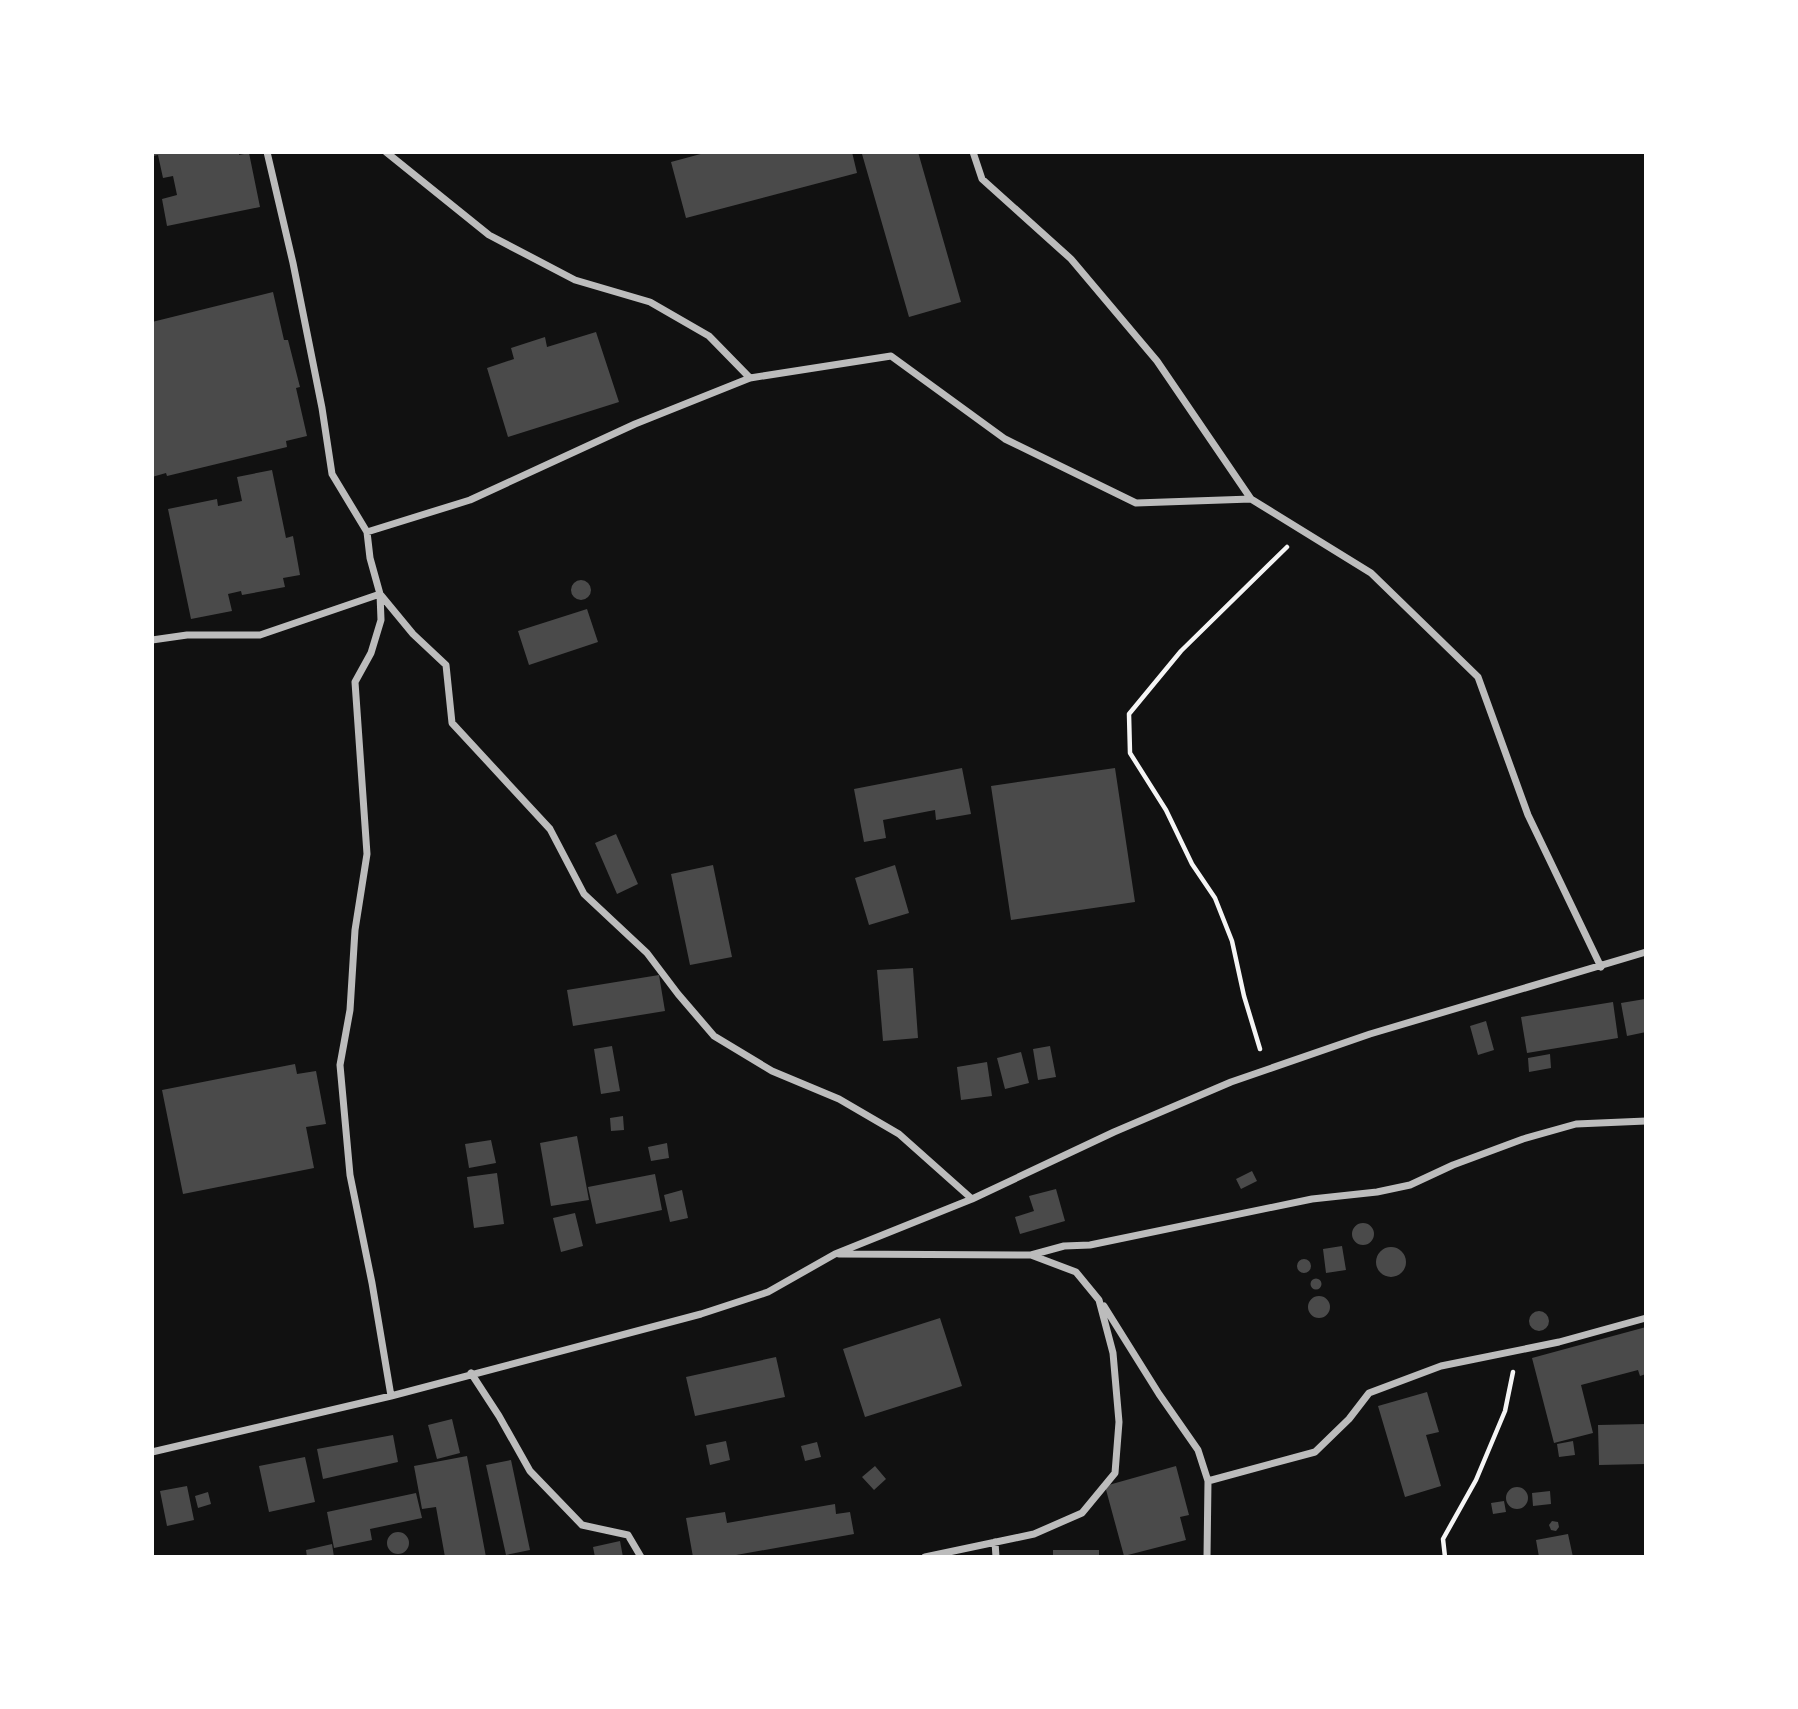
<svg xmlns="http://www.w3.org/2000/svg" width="1798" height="1709" font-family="'Open Sans',sans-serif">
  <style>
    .building { fill: #4a4a4a }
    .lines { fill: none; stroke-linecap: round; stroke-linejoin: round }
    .path { stroke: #f5f5f5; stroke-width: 4.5 }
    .minor { stroke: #bcbcbc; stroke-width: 7 }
  </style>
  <rect width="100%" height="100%" fill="#111"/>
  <path class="building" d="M153,152H239V155L249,153L260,207L167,226L162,199L177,195L173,176L163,178L158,155L153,156Z
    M708,152H852L857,173L686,218L671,162Z
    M867,152H918L961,302L909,317L862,154Z
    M273,292L284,340H288L300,387L296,388L307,436L286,441L287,447L167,476L166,473L152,477V322Z
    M596,332L619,402L508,437L487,368L514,359L511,348L545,337L547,347Z
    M272,470L286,538L293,536L300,575L283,578L285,587L242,595L241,591L228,594L232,611L191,619L168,509L217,499L218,506L242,501L237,477Z
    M571 590a10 10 0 1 1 20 0a10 10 0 1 1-20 0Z
    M587,609L598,642L529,665L518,631Z
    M962,768L971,814L936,820L935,810L883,820L886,838L864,842L854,789Z
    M1115,768L1135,902L1011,920L991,786Z
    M616,834L638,884L617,894L595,843Z
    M713,865L732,957L690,965L671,874Z
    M895,865L909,913L869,925L855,878Z
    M913,968L918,1038L883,1041L877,970Z
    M659,975L665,1011L573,1026L567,990Z
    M1645,999L1646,1032L1627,1036L1621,1003Z
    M1613,1002L1618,1038L1527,1053L1521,1017Z
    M1486,1021L1494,1050L1478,1055L1470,1026Z
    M612,1046L620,1091L601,1094L594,1049Z
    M1050,1046L1056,1077L1038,1080L1033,1049Z
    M1021,1052L1029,1083L1005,1089L997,1058Z
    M1550,1054L1551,1068L1529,1072L1528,1058Z
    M987,1062L992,1096L961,1100L957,1067Z
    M295,1064L297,1074L316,1071L326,1124L306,1127L314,1168L183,1194L162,1090Z
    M623,1116L624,1130L611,1131L610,1118Z
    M577,1136L589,1200L551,1206L540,1143Z
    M491,1140L496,1163L469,1168L465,1144Z
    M667,1143L669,1158L651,1161L648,1147Z
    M1252,1171L1257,1181L1241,1189L1236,1179Z
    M497,1173L504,1224L474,1228L467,1177Z
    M655,1174L662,1210L596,1224L588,1187Z
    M1056,1189L1065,1221L1020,1234L1015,1217L1034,1211L1029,1196Z
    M682,1190L688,1218L670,1222L664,1195Z
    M575,1213L583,1246L561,1252L553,1218Z
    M1352 1234a11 11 0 1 1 22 0a11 11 0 1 1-22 0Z
    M1342,1246L1346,1270L1326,1273L1323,1249Z
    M1376 1262a15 15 0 1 1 30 0a15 15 0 1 1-30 0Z
    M1297 1266a7 7 0 1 1 14 0a7 7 0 1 1-14 0Z
    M1310.5 1284a5.5 5.5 0 1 1 11 0a5.5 5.5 0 1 1-11 0Z
    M1308 1307a11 11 0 1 1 22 0a11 11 0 1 1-22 0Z
    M1529 1321a10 10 0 1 1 20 0a10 10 0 1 1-20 0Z
    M940,1318L962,1386L865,1417L843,1349Z
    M1646,1327V1374L1640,1376L1638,1370L1581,1385L1593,1433L1554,1443L1532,1358Z
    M776,1357L785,1397L695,1416L686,1377Z
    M1427,1392L1439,1432L1426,1435L1441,1486L1405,1497L1378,1406Z
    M452,1419L460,1453L437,1459L428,1425Z
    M1646,1424V1464L1599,1465L1598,1425Z
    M393,1435L398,1462L323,1479L317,1449Z
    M726,1441L730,1460L710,1465L706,1445Z
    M1573,1441L1575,1455L1559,1457L1557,1444Z
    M817,1442L821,1457L805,1461L801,1446Z
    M467,1456L486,1557H445L436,1507L422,1509L414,1466Z
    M305,1457L315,1502L269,1512L259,1466Z
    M511,1460L530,1550L506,1555L486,1465Z
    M875,1466L886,1479L874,1490L862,1477Z
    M1176,1466L1189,1515L1180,1517L1186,1540L1124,1556L1105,1486Z
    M187,1486L194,1520L167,1526L160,1491Z
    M1506 1498a11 11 0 1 1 22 0a11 11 0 1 1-22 0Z
    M1550,1491L1551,1504L1533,1506L1532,1493Z
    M208,1492L211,1504L198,1508L195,1496Z
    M416,1493L422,1518L370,1529L372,1540L334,1548L327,1512Z
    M1504,1501L1506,1512L1493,1514L1491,1503Z
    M835,1504L836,1514L850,1512L854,1534L725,1557H693L686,1518L725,1512L727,1523Z
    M1552,1521L1558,1522L1559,1527L1556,1531L1551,1530L1549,1525Z
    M387 1543a11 11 0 1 1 22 0a11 11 0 1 1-22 0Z
    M1568,1534L1573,1557H1539L1536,1540Z
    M620,1541L623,1557H595L593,1547Z
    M332,1544L334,1557H307L306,1550Z
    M1053,1550H1099V1557H1053Z"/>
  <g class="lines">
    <path class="path" d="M1260,1049L1244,996L1232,941L1215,898L1192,864L1166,810L1130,753L1129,714L1181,651L1287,547
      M1445,1557L1443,1539L1476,1480L1505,1411L1513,1372"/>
    <path class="minor" d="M267,152L293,263L322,408L332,474L367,532L370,558L380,594L381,620L371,653L355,682L367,854L355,930L350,1010L340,1065L350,1175L372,1283L391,1396
      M386,152L489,235L575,280L650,302L709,336L750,378
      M973,152L982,179L1071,259L1157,361L1251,499L1371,573L1478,677L1528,815L1601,967
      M367,532L470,500L635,424L750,378L891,356L1005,439L1136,503L1251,499
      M152,640L187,635H260L380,594L413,634L446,665L452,723L550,829L584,894L647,953L678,994L714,1036L772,1071L839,1099L899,1134L972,1199
      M839,1254L1031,1255L1076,1272L1099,1300L1113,1353L1119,1422L1115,1473L1082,1513L1034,1534L925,1557
      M1031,1255L1064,1246L1090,1245L1312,1199L1377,1192L1410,1185L1453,1165L1523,1139L1576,1124L1646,1121
      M1104,1306L1159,1394L1198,1450L1208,1481L1207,1557
      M471,1373L499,1416L530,1471L582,1525L628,1535L641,1557
      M152,1452L391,1396L701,1314L768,1292L835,1254L972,1199L1114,1132L1231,1082L1370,1034L1646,952
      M1208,1481L1315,1452L1349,1419L1369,1393L1441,1366L1559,1342L1646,1318
      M995,1542L996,1557"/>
  </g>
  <rect width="1798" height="1709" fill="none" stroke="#ffffff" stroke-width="308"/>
</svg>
